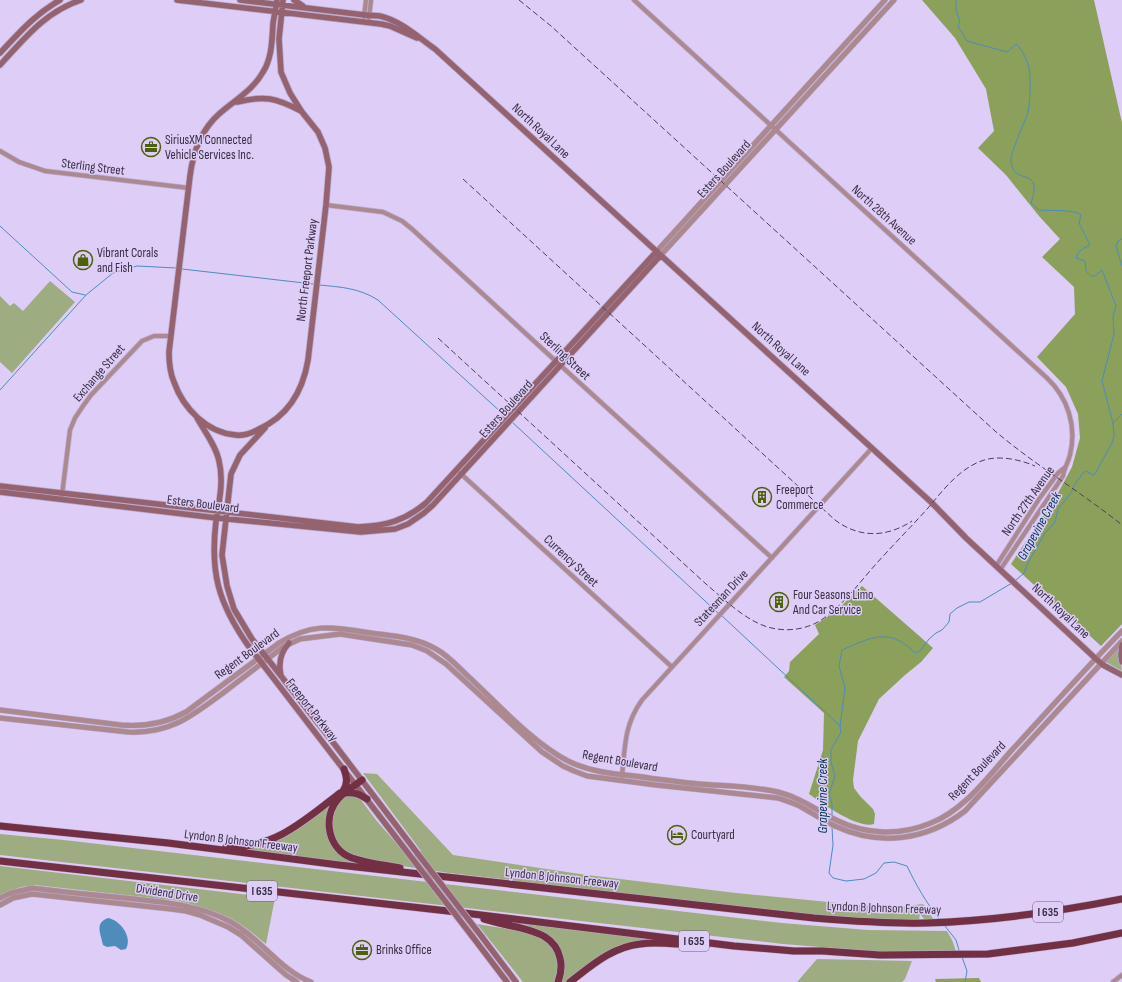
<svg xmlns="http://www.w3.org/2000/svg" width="1122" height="982" font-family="'Sofia Sans Condensed',sans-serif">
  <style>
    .green { fill: #9ead81 }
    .forest { fill: #8aa05b }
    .water { fill: #4e8cbc }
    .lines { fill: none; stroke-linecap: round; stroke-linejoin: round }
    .stream { stroke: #4e8cbc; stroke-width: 1 }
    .minor-casing { stroke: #b9aacf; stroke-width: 5.5 }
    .tertiary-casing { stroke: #b9aacf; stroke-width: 6 }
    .secondary-casing { stroke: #b9aacf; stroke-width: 7 }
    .motorway-casing { stroke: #b9aacf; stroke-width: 8 }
    .minor { stroke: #ac8990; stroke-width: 4 }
    .tertiary { stroke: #ac8990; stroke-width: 5 }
    .secondary { stroke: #95636f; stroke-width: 5.5 }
    .motorway { stroke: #732f44; stroke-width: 7 }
    .rail { stroke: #4b4258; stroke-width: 1; stroke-dasharray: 6 3; stroke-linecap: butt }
    .secondary-bridge-casing { stroke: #b9aacf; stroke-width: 7; stroke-linecap: butt }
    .secondary-bridge { stroke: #95636f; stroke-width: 5.5 }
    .labels { text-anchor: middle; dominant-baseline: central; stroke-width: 3; stroke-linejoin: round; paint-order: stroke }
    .shield { fill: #decdf7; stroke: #695e79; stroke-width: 1 }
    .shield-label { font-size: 12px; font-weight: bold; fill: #372f43 }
    .street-label { font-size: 13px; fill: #372f43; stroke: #decdf7 }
    .poi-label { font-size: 13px; fill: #372f43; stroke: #decdf7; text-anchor: start }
    .water-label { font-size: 14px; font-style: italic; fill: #023757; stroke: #decdf7 }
  </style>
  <rect width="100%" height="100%" fill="#decdf7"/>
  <path class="green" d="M50,281L75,302L12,373L0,362V296L10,306L14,303L23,311Z
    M1119,647L1122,671L1106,662Z
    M363,773L377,774L453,855L587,875L736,893L890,908L923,904L934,920H925L920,914L919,920L835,918L449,873C423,869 398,866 373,860C365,858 356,857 349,853C332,844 327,821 338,805C340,801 344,796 349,795C352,795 355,796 358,796L376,820L410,859L421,851Z
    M334,799L331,841L366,865L238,849L261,846Z
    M0,834L64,840L782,923L868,930L947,931L952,940L956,951L882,952L783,944L0,855Z
    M0,866L275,898L266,944C259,939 253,933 246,928C226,913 202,907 179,901L35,885L21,887L0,895Z
    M477,924L533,933L544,937L555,950L558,967L554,982H523Z
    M524,924L653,939L635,942L567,982H559L563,964L549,936L540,930L523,926Z
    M817,959L912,961L905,979L902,982H797Z"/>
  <path class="forest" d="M922,0H1094L1122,123V624L1101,646L1011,564L1058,493L1072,467L1080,438L1078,414L1066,387L1037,357L1075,314L1074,287L1042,257L1060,239L1039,216L1006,175L978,148L994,131L986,89L955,38Z
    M862,586L933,648L921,662L905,675L879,699L858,741L853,780L854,788L860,796L873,809L875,814L874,824C858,829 823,804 809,794L823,750L824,713L784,677L789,671L790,662L819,634L815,625L836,611Z
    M979,978L981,982H936L935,979Z"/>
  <path class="water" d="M108,918C120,920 133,937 126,949L121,950L115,946L107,947L103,945C101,934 94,923 108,918Z"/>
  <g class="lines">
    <path class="stream" d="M956,0V10L960,21L958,26L967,41L1007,52L1016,44C1022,49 1027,60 1029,68C1031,76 1030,104 1028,112C1026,119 1022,127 1019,135C1017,141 1010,155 1011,161C1013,187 1044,165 1031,203L1039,210C1049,211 1074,209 1081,215L1079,223L1090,245C1084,248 1078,250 1076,258L1085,261L1086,271L1091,276H1095L1102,270L1116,306L1113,316L1114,334L1102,381L1113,423L1114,436L1112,443L1095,474L1093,475L1086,471L1083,473L1075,484L1071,493L1058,509L1055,522L1045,533L1029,561L1024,573L1016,580
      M0,226L72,292L85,295
      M1122,239L1118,241L1116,246L1122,266
      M182,269L313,284
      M319,285C341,287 359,288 378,300L504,415
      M0,390L86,295L113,273L137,266L176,268
      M512,422L718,613
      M1113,423L1122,414
      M721,615L840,726
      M832,815V804L829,794L835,776L831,762V750L841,732L840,726L845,688L839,666L842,650C862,642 882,629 903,643C907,645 911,650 915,653L921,650L929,639L936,633L942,630L949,622L950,614L957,608L969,602H980L1012,583
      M832,827L833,845L829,873L833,878L846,881L864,879L876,873L884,863L894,862L907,866C916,885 926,902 939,919
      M945,926L956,940L959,950
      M962,957L967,971L965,982"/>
    <defs>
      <path id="minor" d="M634,0L1047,378C1068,398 1077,426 1070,455C1068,463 1064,468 1063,476L1000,570
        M364,17L366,0
        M369,18L371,0
        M0,151L19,162L45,171L189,188
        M326,205L383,212L402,221L412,229L560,365L772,558
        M460,473L672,667
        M62,495L70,430L75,418L83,406L91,395L142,341L154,336H171
        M996,566L1039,499L1058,473L1064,468
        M622,776C625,747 624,725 642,700L872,448
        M1113,982L1122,975"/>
      <path id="tertiary" d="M657,251L885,0
        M661,255L894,0
        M0,710L121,725C144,727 166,723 186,712L279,643C310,624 330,626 364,632C389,636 414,636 436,649C449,656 459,668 470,678C499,705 533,743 568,761C588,771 612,774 635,776C656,779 678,782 699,784C725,786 752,786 778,792C801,798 815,809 836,820C866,835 900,836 931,823C964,810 988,777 1011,751C1048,711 1084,670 1122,631
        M0,718L128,732C172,734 193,715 227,690C245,676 264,662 283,647L300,639L340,634L412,645L427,651L446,664L542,752L563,766L574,771L587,776L656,785L778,798C786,801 795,803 803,808C814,814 824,821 835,826C880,847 927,840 965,811L1122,641
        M0,898L11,893L32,888C63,892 94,895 125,898C162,902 198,904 231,922C260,938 281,971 311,982
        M0,905L13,898L32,894L171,909L186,911L200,915L228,927L241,935L286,975L297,982"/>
      <path id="secondary" d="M177,0L381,24L390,26L417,38
        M240,0L365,15C370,16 375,15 380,16C401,21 418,37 435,49L932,503L966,538L1095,658L1103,665L1122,675
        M277,0C276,8 274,16 273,24C272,40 272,58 263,72C253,90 235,100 219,114C201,130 193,152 190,176L169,352C169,362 170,373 174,382C183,408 207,433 236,435C245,436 252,433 259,429C288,416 303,390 308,360L326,205L329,167L325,148L318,132L302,112L290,93L281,72L279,39L283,0
        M294,0L303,6
        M0,53C20,32 34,15 60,0
        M0,65C25,38 45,12 81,0
        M237,102C265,95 276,98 301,111
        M197,418C205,432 216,446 219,461C224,481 219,502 216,521C210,572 218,602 247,644L408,853
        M265,428L240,455L231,474L222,555L227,586L234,609L252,639L332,741L418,854
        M0,486L358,527C386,526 404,521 426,503L657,251
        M0,492L217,518L361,532L395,529L408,524L424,513L433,505L661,255
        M1122,645L1121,656L1122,662
        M281,676C278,663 280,653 289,643
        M472,936L507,982
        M482,937L516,982"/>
      <path id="motorway" d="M362,780C354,786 344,792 338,799C322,818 328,849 352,858C367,863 384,865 400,868
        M343,791C348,783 347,778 344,769
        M345,793C354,792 359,794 367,799
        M0,826L168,843L339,865L814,918C851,921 889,924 926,923C992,921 1057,912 1122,899
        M226,847C274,849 304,821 340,793
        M0,861L448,911L734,946L794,951H823L880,955L988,954L1073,943L1122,933
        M484,919C495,922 506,925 517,927C536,932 555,936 560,958C562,966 561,974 558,982
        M570,982C591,966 612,947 640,944C652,942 665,943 677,944"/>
    </defs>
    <use href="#minor" class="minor-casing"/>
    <use href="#tertiary" class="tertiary-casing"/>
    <use href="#secondary" class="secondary-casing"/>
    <use href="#motorway" class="motorway-casing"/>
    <use href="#minor" class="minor"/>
    <use href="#tertiary" class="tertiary"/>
    <use href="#secondary" class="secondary"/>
    <use href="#motorway" class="motorway"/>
    <path class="rail" d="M519,0L551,26L995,431C1035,465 1081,492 1122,525
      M463,179L835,520C859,538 886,538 912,521
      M438,338L706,584C726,601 751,626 777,629C790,631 804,629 816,623C840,610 858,584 876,564C893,545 911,527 928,508C944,489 962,465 988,459C1003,456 1021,460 1035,466"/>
    <defs>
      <path id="secondary-bridge" d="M408,853L472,936
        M418,854L482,937"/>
    </defs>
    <use href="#secondary-bridge" class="secondary-bridge-casing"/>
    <use href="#secondary-bridge" class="secondary-bridge"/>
  </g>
  <defs>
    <symbol id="office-ring" viewBox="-11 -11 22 22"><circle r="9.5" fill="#decdf7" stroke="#4c610a" stroke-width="1.5"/><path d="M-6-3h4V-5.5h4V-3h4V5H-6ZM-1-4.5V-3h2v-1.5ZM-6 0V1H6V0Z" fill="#4c610a"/></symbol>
    <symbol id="shop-ring" viewBox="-11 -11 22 22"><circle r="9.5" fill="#decdf7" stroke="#4c610a" stroke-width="1.5"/><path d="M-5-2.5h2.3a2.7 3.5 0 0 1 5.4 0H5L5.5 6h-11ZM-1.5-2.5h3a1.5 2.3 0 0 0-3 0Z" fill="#4c610a"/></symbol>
    <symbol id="building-ring" viewBox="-11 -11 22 22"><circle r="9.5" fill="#decdf7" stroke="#4c610a" stroke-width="1.5"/><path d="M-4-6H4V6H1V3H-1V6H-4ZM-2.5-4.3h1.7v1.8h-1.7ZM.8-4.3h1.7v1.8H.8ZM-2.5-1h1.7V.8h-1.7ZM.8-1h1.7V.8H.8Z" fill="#4c610a"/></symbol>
    <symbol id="hotel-ring" viewBox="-11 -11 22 22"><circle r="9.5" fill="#decdf7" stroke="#4c610a" stroke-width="1.5"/><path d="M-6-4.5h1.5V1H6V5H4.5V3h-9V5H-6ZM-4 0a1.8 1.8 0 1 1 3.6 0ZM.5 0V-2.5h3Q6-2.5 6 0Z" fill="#4c610a"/></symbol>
  </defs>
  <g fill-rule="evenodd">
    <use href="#office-ring" x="140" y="136" width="22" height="22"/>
    <use href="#shop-ring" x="72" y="249" width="22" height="22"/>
    <use href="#building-ring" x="751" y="486" width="22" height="22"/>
    <use href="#building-ring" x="768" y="591" width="22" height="22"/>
    <use href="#hotel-ring" x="666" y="824" width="22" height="22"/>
    <use href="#office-ring" x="351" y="939" width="22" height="22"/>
  </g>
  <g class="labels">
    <g class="shield">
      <rect x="247" y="881" width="30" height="20" rx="3"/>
      <rect x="1033" y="902" width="30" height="20" rx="3"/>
      <rect x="679" y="931" width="30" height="20" rx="3"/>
    </g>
    <g class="shield-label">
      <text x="262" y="891">I 635</text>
      <text x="1048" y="912">I 635</text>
      <text x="694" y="941">I 635</text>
    </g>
    <g class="street-label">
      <text transform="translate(541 131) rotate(43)">North Royal Lane</text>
      <text transform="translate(93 167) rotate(7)">Sterling Street</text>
      <text transform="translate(724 169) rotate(-48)">Esters Boulevard</text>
      <text transform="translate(884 215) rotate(42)">North 28th Avenue</text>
      <text transform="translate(307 270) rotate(-83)">North Freeport Parkway</text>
      <text transform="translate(781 349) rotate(42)">North Royal Lane</text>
      <text transform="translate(565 356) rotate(43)">Sterling Street</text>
      <text transform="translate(99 373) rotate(-49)">Exchange Street</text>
      <text transform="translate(506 409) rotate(-48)">Esters Boulevard</text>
      <text transform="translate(1028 501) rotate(-55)">North 27th Avenue</text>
      <text transform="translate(203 504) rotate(7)">Esters Boulevard</text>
      <text transform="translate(571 561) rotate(43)">Currency Street</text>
      <text transform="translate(721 598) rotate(-47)">Statesman Drive</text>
      <text transform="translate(1061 611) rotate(43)">North Royal Lane</text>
      <text transform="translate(247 654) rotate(-36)">Regent Boulevard</text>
      <text transform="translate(312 710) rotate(52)">Freeport Parkway</text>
      <text transform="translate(620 761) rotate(10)">Regent Boulevard</text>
      <text transform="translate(977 771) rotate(-46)">Regent Boulevard</text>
      <text transform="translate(241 841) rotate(7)">Lyndon B Johnson Freeway</text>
      <text transform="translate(562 878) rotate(6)">Lyndon B Johnson Freeway</text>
      <text transform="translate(167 893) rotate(9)">Dividend Drive</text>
      <text transform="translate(884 908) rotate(2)">Lyndon B Johnson Freeway</text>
    </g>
    <g class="poi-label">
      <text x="165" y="140">SiriusXM Connected<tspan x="165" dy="15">Vehicle Services Inc.</tspan></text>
      <text x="97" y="253">Vibrant Corals<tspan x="97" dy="15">and Fish</tspan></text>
      <text x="776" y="490">Freeport<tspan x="776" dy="15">Commerce</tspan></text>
      <text x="793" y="595">Four Seasons Limo<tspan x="793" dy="15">And Car Service</tspan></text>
      <text x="691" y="835">Courtyard</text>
      <text x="376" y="950">Brinks Office</text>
    </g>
    <g class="water-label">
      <text transform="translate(1039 526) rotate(-61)">Grapevine Creek</text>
      <text transform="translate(822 796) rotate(-90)">Grapevine Creek</text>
    </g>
  </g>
</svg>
